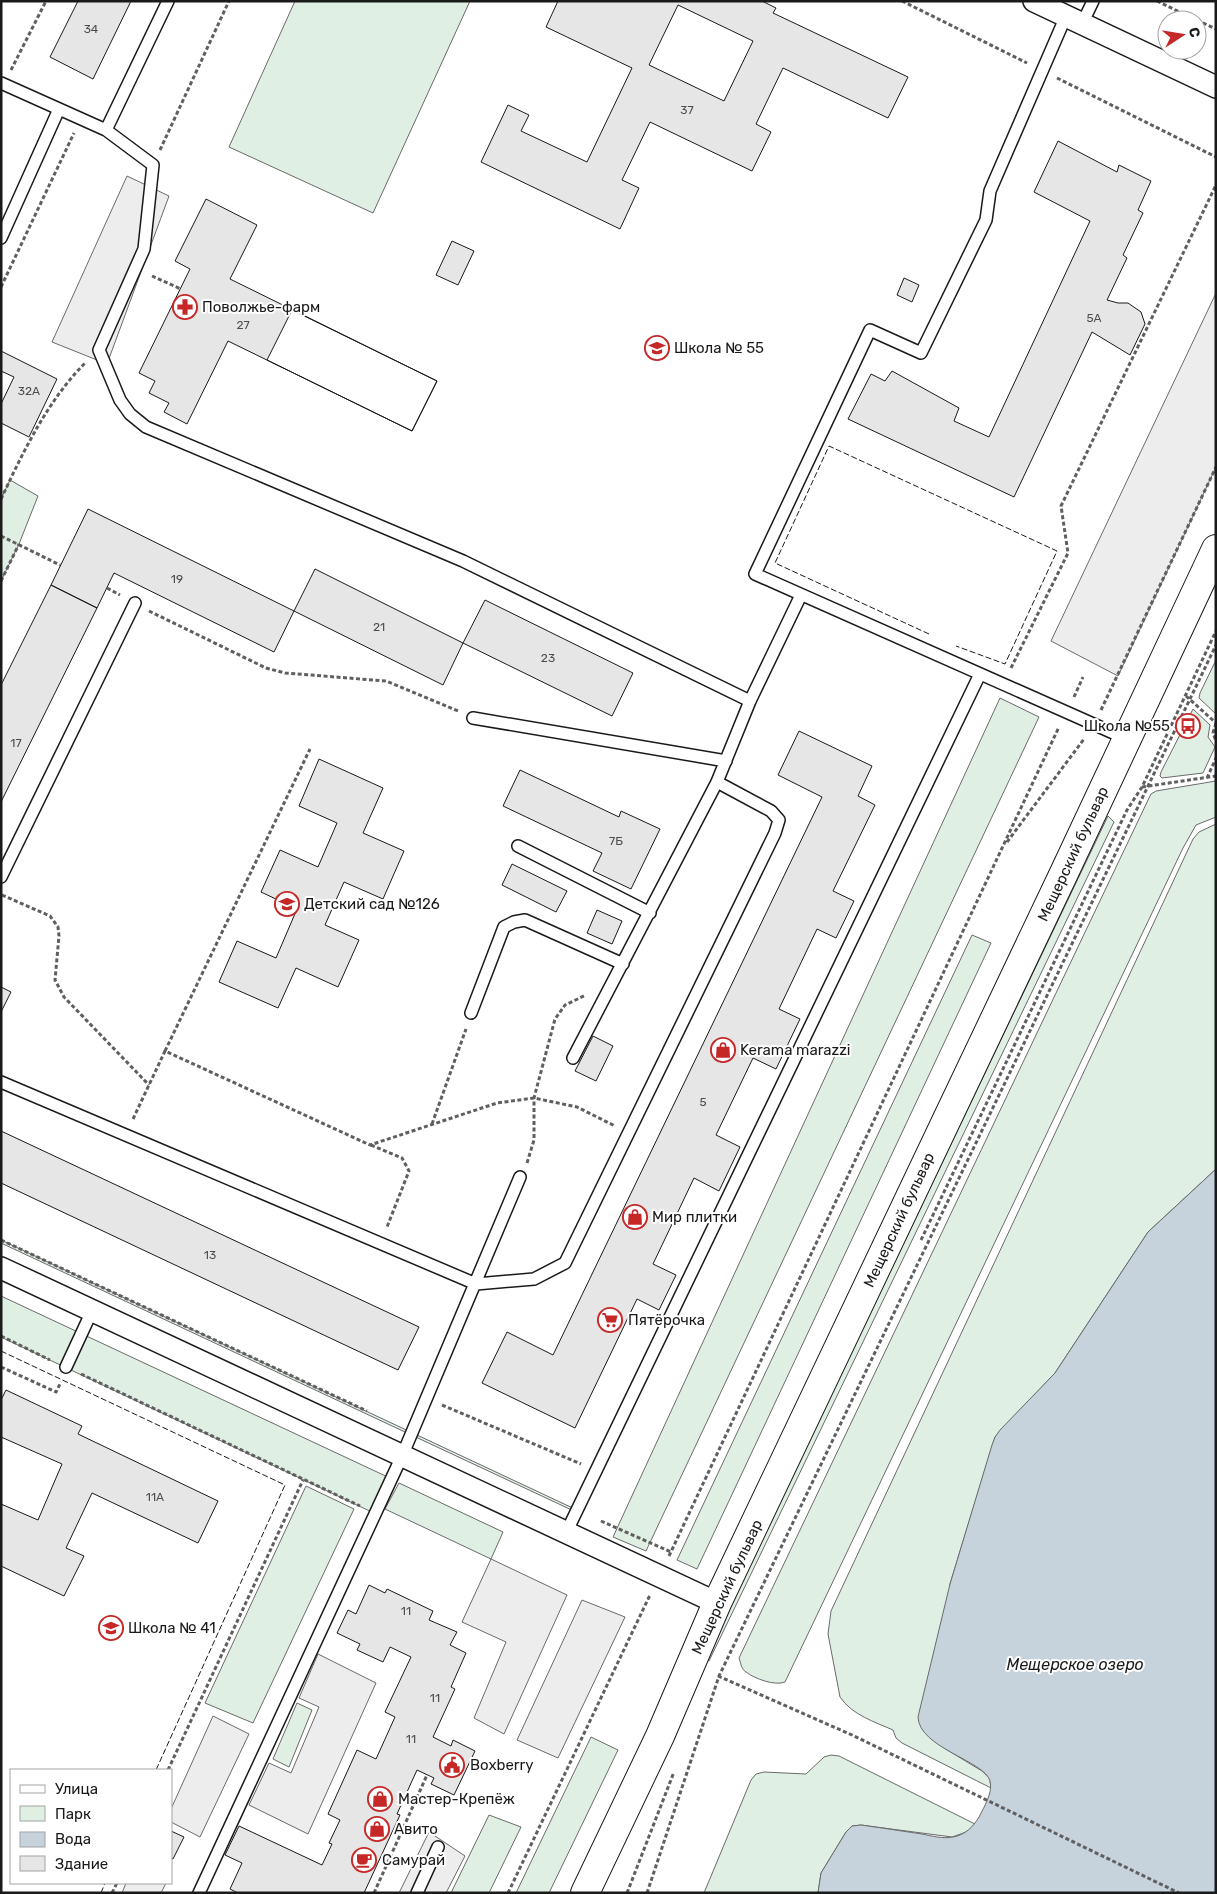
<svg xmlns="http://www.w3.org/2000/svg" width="1217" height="1894" font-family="Rubik,sans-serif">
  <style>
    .green { fill: #e0efe3; stroke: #6a6a6a }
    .parking { fill: #ededed; stroke: #6a6a6a }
    .water { fill: #c6d2dc; stroke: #6a6a6a }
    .building { fill: #e6e6e6; stroke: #1a1a1a; fill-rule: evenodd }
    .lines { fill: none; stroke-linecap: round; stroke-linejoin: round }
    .lane-casing { stroke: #1a1a1a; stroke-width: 14 }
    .street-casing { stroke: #1a1a1a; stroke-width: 24 }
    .secondary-casing { stroke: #1a1a1a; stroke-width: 30 }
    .path { stroke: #5f5f5f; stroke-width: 3; stroke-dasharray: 4 2.5; stroke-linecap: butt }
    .lane { stroke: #fff; stroke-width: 11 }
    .street { stroke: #fff; stroke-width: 21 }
    .secondary { stroke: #fff; stroke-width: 28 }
    .fence { stroke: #1a1a1a; stroke-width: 1; stroke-dasharray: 6 2.5; stroke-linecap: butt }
    .labels { text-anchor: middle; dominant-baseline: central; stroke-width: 4; stroke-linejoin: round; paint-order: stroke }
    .number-label { font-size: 12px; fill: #4d4d4d }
    .poi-label { font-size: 15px; fill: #1a1a1a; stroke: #fff; text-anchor: start }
    .street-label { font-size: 15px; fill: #1a1a1a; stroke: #fff }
    .water-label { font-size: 16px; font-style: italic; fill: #1a1a1a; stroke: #fff }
  </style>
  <rect width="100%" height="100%" fill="#fff"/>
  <path class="green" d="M295,1H470L373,213L229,147Z
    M10,480L38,496L19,544L1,581V499Z
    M1216,660V714L1199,698L1200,693Z
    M1000,698L1039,717L646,1551L613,1537Z
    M1193,709L1210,725L1208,737L1215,747L1203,773L1162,778L1160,776L1161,772Z
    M1216,781V817L1196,825L1183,848L785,1682C775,1686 755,1679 746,1672C741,1669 741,1663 739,1658L1149,798L1151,794L1156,791Z
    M1108,816L1114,822L709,1661L705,1658Z
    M1216,824V1169L1148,1232L1055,1373L995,1437L950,1584L944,1748L982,1771L990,1779L991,1788L902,1743L896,1738L893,1730C875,1722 852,1715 840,1697L828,1634L831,1611L1193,839L1199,832Z
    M972,935L991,943L697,1569L677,1560Z
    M1,1240L577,1510L576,1512L1,1243Z
    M1,1296L392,1479L376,1514L1,1337Z
    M399,1483L503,1532L491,1559L385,1509Z
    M306,1486L354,1509L253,1723L205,1703Z
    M297,1703L312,1710L289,1767L273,1759Z
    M591,1737L618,1750L549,1893H516Z
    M831,1755L839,1756L975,1824L969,1831L952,1837L861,1825L852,1826L846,1832L821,1873L818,1893H704L751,1780L756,1774L764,1772L806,1774L824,1757Z
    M489,1815L521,1827L489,1893H451Z"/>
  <path class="parking" d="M127,176L169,196L107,364L52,342Z
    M1216,293V467L1118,676L1051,641Z
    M491,1559L567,1595L504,1734L474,1718L506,1642L462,1622Z
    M582,1600L625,1617L558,1758L517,1740Z
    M318,1654L376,1683L308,1834L249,1805L269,1763L291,1773L319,1707L299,1698Z
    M213,1716L249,1734L200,1837L171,1822V1809Z
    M429,1832L465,1856L446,1893H399Z
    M126,1883H166L161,1893H122Z"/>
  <path class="water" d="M1216,1169V1893H818L821,1873L846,1832L852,1826L861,1825C882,1828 902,1831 922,1834C932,1836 943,1839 953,1837C965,1835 973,1827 979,1817C984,1807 993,1793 990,1781C985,1761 919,1748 918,1717L950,1584L992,1445L995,1437L1000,1430L1055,1373L1148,1232Z"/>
  <path class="building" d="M78,1H131L93,79L50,57Z
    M558,1H762L776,8L773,13L908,77L888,118L783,68L756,124L771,132L752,171L650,122L622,180L639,188L620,229L481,162L508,105L529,115L521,131L587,162L632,68L546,27ZM678,5L753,41L724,101L649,65Z
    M1058,141L1117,172L1119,165L1151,181L1138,210L1143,213L1123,255L1127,258L1107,300L1118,303H1128L1141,312L1145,324L1130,355L1092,332L1014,497L848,419L871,374L885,381L892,371L959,408L954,421L989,437L1090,221L1034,192Z
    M206,199L257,225L230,279L437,381L412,431L228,341L187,424L164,412L169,403L149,393L155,381L139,373L190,269L175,261Z
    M452,241L474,251L458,285L436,275Z
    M904,278L919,285L912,302L897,295Z
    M292,310L437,381L412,431L267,360Z
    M1,351L57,379L29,437L1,423V404L14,377L1,371Z
    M88,509L294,611L274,652L114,573L97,608L51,585Z
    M315,569L463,643L443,685L294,611Z
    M51,585L97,608L1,802V685Z
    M485,600L633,673L612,716L463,643Z
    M799,731L872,766L858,796L875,805L833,891L854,901L836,938L817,929L779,1009L800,1019L776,1069L753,1058L716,1135L740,1147L719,1191L694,1178L653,1264L676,1275L659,1310L637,1299L575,1428L482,1383L507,1332L553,1355L822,797L778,775Z
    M319,759L383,788L363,833L404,851L383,899L344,882L325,925L359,940L338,987L296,968L278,1008L219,982L237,941L276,958L297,909L261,892L280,850L318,867L337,823L299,806Z
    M520,770L619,817L621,811L660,829L631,889L593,871L602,853L503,806Z
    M512,864L567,891L556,912L502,885Z
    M597,910L622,921L612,944L587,933Z
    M1,987L11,992L1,1012Z
    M593,1036L613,1046L596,1081L575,1071Z
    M1,1131L419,1327L398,1370L1,1183Z
    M6,1390L82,1426L78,1434L218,1501L198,1543L92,1493L66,1548L84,1556L64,1596L1,1566V1504L38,1520L62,1464L1,1437V1400Z
    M369,1585L385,1593L387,1589L433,1611L429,1620L457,1632L450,1645L466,1653L451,1687L455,1689L433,1737L451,1746L453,1740L475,1751L454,1795L431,1784L434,1778L417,1770L397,1814L400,1815L364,1893H238L230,1889L242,1863L225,1855L239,1826L322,1865L332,1844L329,1843L340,1820L328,1814L357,1750L376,1759L395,1717L385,1712L411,1657L390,1647L383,1662L357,1650L360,1644L337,1633L348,1610L356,1614Z
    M171,1831L184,1837L173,1859L171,1858Z"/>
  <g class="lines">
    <defs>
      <path id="lane" d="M1066,16L990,191L986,220L921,353L870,330L755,574L1127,739
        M1082,24L1093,1
        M1,83L106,130L168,1
        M106,130L153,165L144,249L99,350L120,400L130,414L146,427L463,561L750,701
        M1,238L59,109
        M473,718L726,761
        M518,846L650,913
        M1,877L135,603
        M471,1013L504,927L514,922L525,920L623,964
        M573,1058L717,782
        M1,1082L476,1284L534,1279L565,1263L775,833L779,820L771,811L717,782L750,701L801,595
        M66,1367L92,1311
        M566,1533L980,674
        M199,1893L402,1456L520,1177
        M417,1893L438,1847"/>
      <path id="street" d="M1034,1L1216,87
        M1,1268L717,1603"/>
      <path id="secondary" d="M585,1893L660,1736L717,1603L1064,873L1216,549"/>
    </defs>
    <use href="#lane" class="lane-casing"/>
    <use href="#street" class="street-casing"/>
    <use href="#secondary" class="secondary-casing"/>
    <path class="path" d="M902,1L1027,63
      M1157,1L1196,20
      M1197,20L1216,29
      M11,70L46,1
      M1057,78L1216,157
      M160,150L229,1
      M152,276L181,289
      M1,287L74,133
      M1,499C24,450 48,400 86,362
      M1,536L60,565
      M1,581L19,544
      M107,588L120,595
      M149,611L266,668L285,673L386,681L458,711
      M1011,668L1068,553L1061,506L1216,185
      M1186,696L1216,723
      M1074,697L1083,677
      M1101,710L1216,467
      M1216,723L1213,733L1216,741
      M1207,778L1216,758
      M1142,787L1216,776
      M1007,842L1084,739
      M2,895L50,916L58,927L59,936L55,980L64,997L149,1085
      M165,1051L310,749
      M133,1119L165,1051L370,1145L497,1103L534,1098L577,1107L615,1126
      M432,1124L466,1029
      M371,1145L402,1158L409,1171L387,1227
      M527,1163L534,1140V1098L555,1019L565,1005L586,995
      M1,1240L367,1411
      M921,1240L1127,810L1142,787L1216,631
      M1,1336L50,1360
      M1,1367L56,1392L61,1382
      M81,1374L360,1506
      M442,1405L581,1464
      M601,1521L671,1552
      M669,1556L1059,727
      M718,1676L852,1735L1179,1893
      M168,1770L303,1480
      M112,1893L117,1883
      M374,1893L427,1775
      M508,1893L650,1595
      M627,1893L674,1772
      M647,1893L719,1676L1216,645"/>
    <use href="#lane" class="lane"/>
    <use href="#street" class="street"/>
    <use href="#secondary" class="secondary"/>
    <path class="fence" d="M929,634L775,563L829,446L1057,551L1005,664L956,646
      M1,1351L285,1485L156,1770
      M101,1893L105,1883"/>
  </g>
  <defs>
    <symbol id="pharmacy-ring" viewBox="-11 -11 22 22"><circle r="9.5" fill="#fff" stroke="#c62828" stroke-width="1.5"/><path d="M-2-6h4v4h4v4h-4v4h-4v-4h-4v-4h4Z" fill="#c62828"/></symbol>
    <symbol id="school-ring" viewBox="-11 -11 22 22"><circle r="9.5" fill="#fff" stroke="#c62828" stroke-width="1.5"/><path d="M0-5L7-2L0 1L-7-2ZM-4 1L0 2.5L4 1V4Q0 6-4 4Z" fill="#c62828"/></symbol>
    <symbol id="bus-ring" viewBox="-11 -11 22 22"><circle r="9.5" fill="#fff" stroke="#c62828" stroke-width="1.5"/><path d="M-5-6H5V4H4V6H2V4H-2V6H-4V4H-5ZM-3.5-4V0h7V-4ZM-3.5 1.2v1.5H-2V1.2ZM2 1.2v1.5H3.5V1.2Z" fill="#c62828"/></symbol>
    <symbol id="shop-ring" viewBox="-11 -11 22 22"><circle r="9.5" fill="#fff" stroke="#c62828" stroke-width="1.5"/><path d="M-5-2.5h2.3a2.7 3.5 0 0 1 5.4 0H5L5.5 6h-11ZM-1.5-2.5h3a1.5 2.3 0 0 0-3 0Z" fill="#c62828"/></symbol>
    <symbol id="supermarket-ring" viewBox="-11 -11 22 22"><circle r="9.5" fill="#fff" stroke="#c62828" stroke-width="1.5"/><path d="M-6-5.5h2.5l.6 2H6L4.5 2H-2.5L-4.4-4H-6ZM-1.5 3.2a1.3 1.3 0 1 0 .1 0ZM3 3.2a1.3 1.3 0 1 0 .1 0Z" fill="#c62828"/></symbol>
    <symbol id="civic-ring" viewBox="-11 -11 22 22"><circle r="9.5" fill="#fff" stroke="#c62828" stroke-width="1.5"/><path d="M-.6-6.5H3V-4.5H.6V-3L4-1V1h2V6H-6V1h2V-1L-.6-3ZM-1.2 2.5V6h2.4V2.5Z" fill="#c62828"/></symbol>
    <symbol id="cafe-ring" viewBox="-11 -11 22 22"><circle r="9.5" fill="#fff" stroke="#c62828" stroke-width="1.5"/><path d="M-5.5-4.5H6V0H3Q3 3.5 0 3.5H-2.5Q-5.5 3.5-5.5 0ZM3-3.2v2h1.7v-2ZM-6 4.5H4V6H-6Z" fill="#c62828"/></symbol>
  </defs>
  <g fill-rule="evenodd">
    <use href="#pharmacy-ring" x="171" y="293" width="28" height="28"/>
    <use href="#school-ring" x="643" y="334" width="28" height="28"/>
    <use href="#bus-ring" x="1174" y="712" width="28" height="28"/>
    <use href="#school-ring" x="273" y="890" width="28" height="28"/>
    <use href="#shop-ring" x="709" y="1036" width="28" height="28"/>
    <use href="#shop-ring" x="621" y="1203" width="28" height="28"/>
    <use href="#supermarket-ring" x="596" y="1306" width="28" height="28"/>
    <use href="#school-ring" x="97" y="1614" width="28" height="28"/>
    <use href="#civic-ring" x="438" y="1751" width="28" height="28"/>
    <use href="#shop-ring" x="366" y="1785" width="28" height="28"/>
    <use href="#shop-ring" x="363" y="1815" width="28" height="28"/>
    <use href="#cafe-ring" x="350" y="1846" width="28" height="28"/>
  </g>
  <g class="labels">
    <g class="number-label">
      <text x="91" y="29">34</text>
      <text x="687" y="110">37</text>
      <text x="1094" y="318">5А</text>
      <text x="243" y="325">27</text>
      <text x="29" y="391">32А</text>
      <text x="177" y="579">19</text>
      <text x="379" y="627">21</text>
      <text x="548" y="658">23</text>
      <text x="16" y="743">17</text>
      <text x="616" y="841">7Б</text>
      <text x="703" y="1102">5</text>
      <text x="210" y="1255">13</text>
      <text x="155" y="1497">11А</text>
      <text x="406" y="1611">11</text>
      <text x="435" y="1698">11</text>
      <text x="411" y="1739">11</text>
    </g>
    <g class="poi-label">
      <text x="202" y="307">Поволжье-фарм</text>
      <text x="674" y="348">Школа № 55</text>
      <text x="1170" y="726" text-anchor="end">Школа №55</text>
      <text x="304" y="904">Детский сад №126</text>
      <text x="740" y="1050">Kerama marazzi</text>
      <text x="652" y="1217">Мир плитки</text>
      <text x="628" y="1320">Пятёрочка</text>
      <text x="128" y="1628">Школа № 41</text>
      <text x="470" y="1765">Boxberry</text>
      <text x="398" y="1799">Мастер-Крепёж</text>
      <text x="394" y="1829">Авито</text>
      <text x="382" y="1860">Самурай</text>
    </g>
    <g class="street-label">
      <text transform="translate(1073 854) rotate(-65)">Мещерский бульвар</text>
      <text transform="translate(899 1220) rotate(-65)">Мещерский бульвар</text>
      <text transform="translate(727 1587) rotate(-65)">Мещерский бульвар</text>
    </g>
    <g class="water-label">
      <text x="1075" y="1664">Мещерское озеро</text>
    </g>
  </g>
  <rect width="1217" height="1894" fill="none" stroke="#1a1a1a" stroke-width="5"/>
  <rect x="10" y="1769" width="162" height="115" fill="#ffffff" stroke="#a3a3a3"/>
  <rect x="20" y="1785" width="25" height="8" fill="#ffffff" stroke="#a3a3a3"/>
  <text x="55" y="1794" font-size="15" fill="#1a1a1a">Улица</text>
  <rect x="20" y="1806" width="25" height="15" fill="#e0efe3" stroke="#a3a3a3"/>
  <text x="55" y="1819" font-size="15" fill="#1a1a1a">Парк</text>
  <rect x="20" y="1832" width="25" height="15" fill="#c6d2dc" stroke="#a3a3a3"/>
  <text x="55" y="1844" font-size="15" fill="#1a1a1a">Вода</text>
  <rect x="20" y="1856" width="25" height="15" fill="#e6e6e6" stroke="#a3a3a3"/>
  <text x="55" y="1869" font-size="15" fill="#1a1a1a">Здание</text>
  <g transform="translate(1182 35) rotate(78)"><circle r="24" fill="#ffffff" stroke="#a3a3a3"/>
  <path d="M0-4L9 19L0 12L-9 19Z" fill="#c62828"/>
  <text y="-8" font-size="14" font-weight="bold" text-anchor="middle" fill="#1a1a1a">С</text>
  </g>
</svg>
